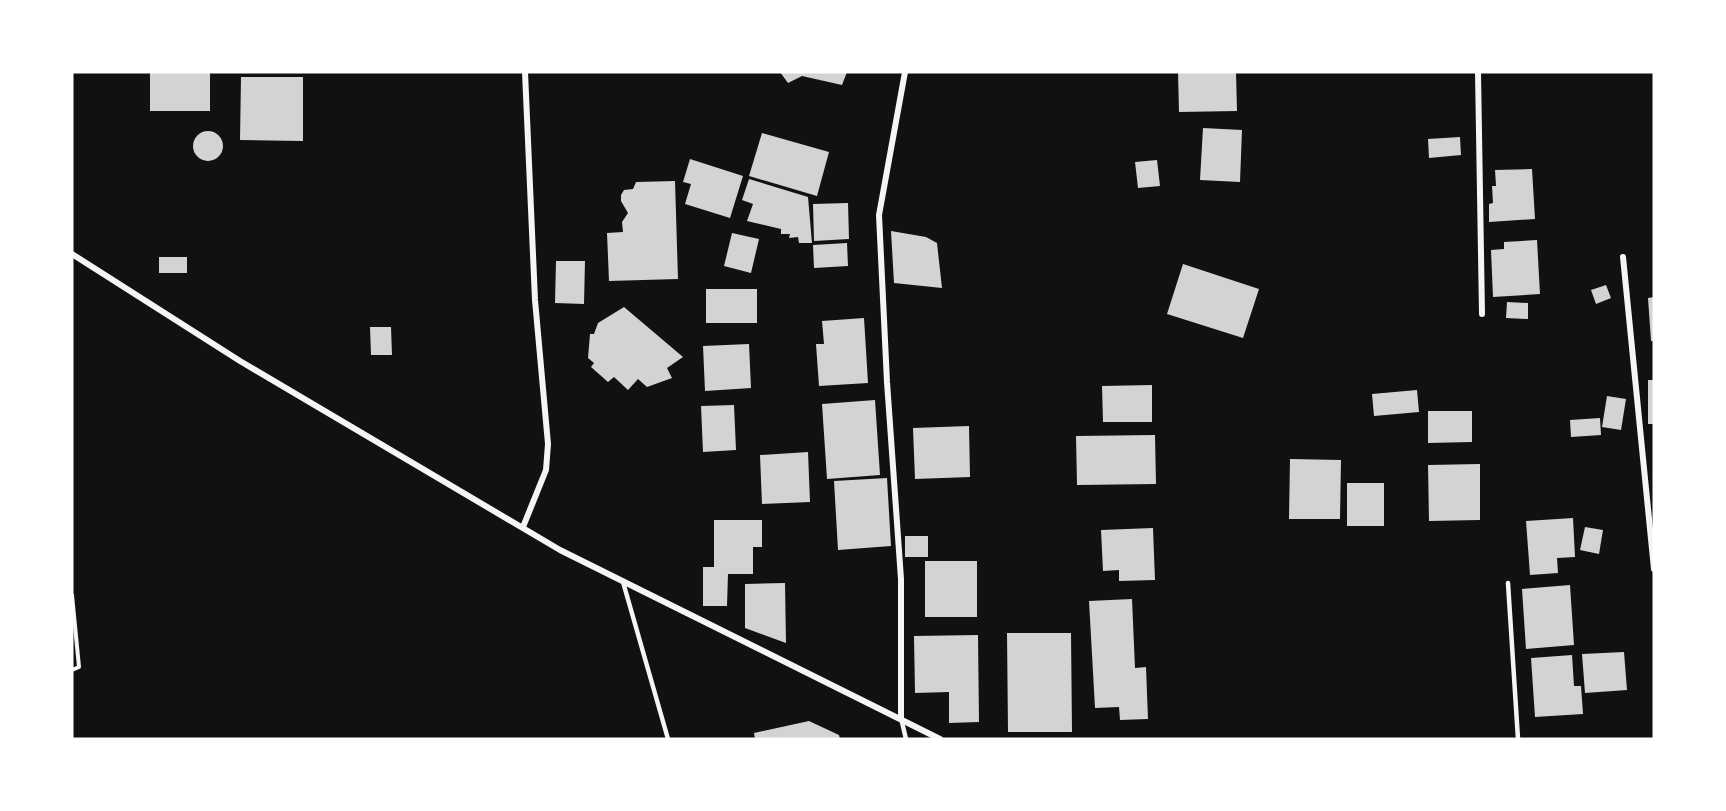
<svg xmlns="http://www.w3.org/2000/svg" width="1726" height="811" font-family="Georgia,serif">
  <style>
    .building { fill: #d3d3d3 }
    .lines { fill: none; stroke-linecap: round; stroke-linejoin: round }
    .path { stroke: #f5f5f5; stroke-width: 4 }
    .service { stroke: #f5f5f5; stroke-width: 4.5 }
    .minor { stroke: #f5f5f5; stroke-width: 6 }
  </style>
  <rect width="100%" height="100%" fill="#111"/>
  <path class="building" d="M150,72H210V111H150Z
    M780,72H847L842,85L802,76L788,83Z
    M1178,72H1236L1237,111L1179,112Z
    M241,77H303V141L240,140Z
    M1203,128L1242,130L1240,182L1200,180Z
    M193 146a15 15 0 1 1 30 0a15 15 0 1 1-30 0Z
    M762,133L829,152L817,196L749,176Z
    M1460,137L1461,155L1429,158L1428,139Z
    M690,159L743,176L730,218L685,204L691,184L683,182Z
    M1157,160L1160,186L1138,188L1135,162Z
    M1532,169L1535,219L1489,222V204L1493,203L1492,186H1496L1495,170Z
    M749,179L808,197L812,243H799L798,237L789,238L790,234H781V229L747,221L753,204L742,200Z
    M675,181L678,279L609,281L607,233L623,232L622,222L628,213L621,201V195L624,190L633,189L636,182Z
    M848,203L849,239L814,241L813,204Z
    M891,231L926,237L937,243L942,288L894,283Z
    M732,233L759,239L751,273L724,266Z
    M1537,240L1540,294L1493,297L1491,250L1504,249V242Z
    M847,243L848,266L814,268L813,245Z
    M159,257H187V273H159Z
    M556,261H585L584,304L555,303Z
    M1183,264L1259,289L1243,338L1167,314Z
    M1606,285L1611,298L1596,304L1591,290Z
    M706,289H757V323H706Z
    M1654,297V341H1651L1648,298Z
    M1507,302L1528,303V319L1506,318Z
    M624,307L683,357L667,368L672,378L647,387L638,379L628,390L614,377L608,382L591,367L594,363L588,358L590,334H594L598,323Z
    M864,318L868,383L819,386L816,344H824L822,321Z
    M370,327H391L392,355H371Z
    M749,344L751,388L705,391L703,346Z
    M1648,380H1654V424H1648Z
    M1152,385V422H1103L1102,386Z
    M1417,390L1419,412L1374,416L1372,394Z
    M1607,396L1626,399L1621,430L1602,427Z
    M875,400L880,475L827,479L822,404Z
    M734,405L736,450L703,452L701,406Z
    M1428,411H1472V442L1428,443Z
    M1600,418L1601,435L1571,437L1570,420Z
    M969,426L970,477L915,479L913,428Z
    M1155,435L1156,484L1077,485L1076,436Z
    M808,452L810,502L762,504L760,455Z
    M1290,459L1341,460L1340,519H1289Z
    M1480,464V520L1429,521L1428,465Z
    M887,478L891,546L838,550L834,481Z
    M1347,483H1384V526H1347Z
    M1573,518L1575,557L1557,558L1558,573L1530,575L1526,521Z
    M714,520H762V547H753V574H728L727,606H703V567H714Z
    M1585,527L1603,530L1599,554L1580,550Z
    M1153,528L1155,580L1119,581V570L1103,571L1101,530Z
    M905,536H928V557H905Z
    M925,561H977V617H925Z
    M785,583L786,643L745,628V584Z
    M1570,585L1574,645L1526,649L1522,589Z
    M1132,599L1135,668L1146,667L1148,719L1120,720L1119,707L1095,708L1089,601Z
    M1007,633H1071L1072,732H1008Z
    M978,635L979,722L949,723V692L915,693L914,636Z
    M1624,652L1627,690L1585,693L1582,654Z
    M1572,655L1574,686H1581L1583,714L1535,717L1531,658Z
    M809,721L839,735L840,739H755L754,733Z"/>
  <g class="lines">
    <path class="path" d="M72,595L79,667L72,670"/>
    <path class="service" d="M623,582L668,739
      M1508,583L1518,739
      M901,718L906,739"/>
    <path class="minor" d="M1478,72L1482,314
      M72,254L240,361L560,550L940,739
      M1623,257L1654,569
      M523,527L546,470L548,444L535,300L525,72
      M901,718V579L887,382L879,215L905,72"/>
  </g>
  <rect width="1726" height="811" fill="none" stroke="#ffffff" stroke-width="147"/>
</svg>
